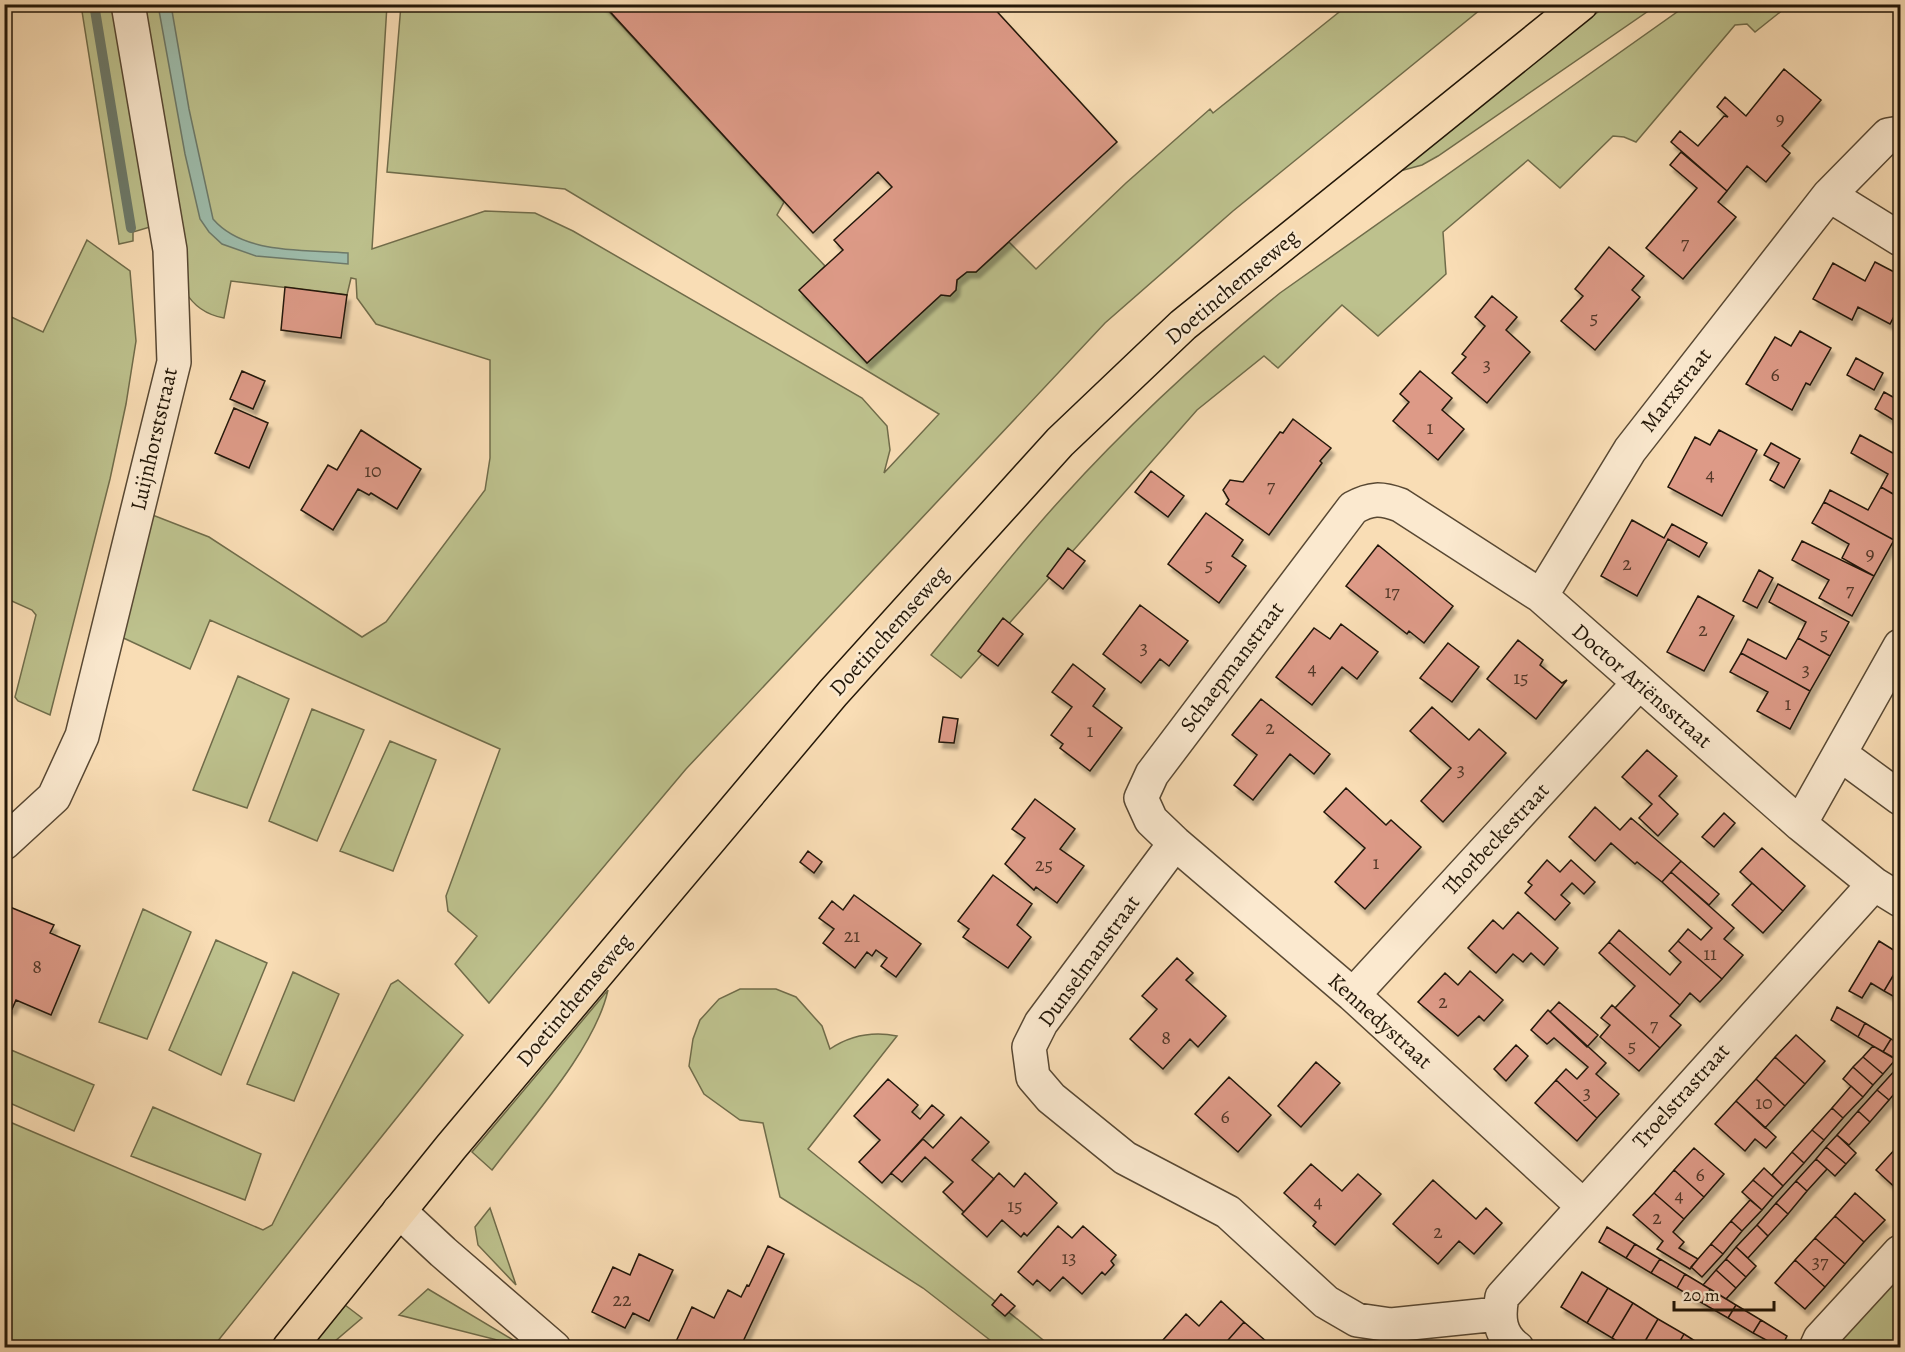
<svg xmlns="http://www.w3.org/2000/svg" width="1905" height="1352" font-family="Alegreya,serif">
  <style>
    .green { fill: #bdc18d; stroke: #706c4a; stroke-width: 1.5 }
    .water { fill: #9ebcab; stroke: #6d7a6a; stroke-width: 1.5 }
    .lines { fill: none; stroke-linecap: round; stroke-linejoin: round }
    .stream { stroke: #6d7a6a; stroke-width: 10 }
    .building { fill: #dd9a87; stroke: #231708; stroke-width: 1.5; filter: url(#shadow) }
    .minor-casing { stroke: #584833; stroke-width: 36 }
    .major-casing { stroke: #231708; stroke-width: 36 }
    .minor { stroke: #fbe9cf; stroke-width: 33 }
    .major { stroke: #f9ddb5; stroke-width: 33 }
    .labels { text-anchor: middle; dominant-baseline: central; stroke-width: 5; stroke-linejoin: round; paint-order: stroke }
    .number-label { font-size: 20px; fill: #523828 }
    .street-label { font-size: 22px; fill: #231708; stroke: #fbe9cf }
  </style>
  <defs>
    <filter id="shadow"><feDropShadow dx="3.5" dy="6" stdDeviation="1.5" flood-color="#0004"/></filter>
  </defs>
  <rect width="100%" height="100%" fill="#f9ddb5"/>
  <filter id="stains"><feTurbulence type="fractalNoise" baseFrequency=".00333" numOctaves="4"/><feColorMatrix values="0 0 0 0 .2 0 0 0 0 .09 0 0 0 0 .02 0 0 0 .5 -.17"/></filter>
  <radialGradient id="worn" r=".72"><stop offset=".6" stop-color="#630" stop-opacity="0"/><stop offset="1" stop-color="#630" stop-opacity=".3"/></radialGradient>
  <path class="green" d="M81,5H114L150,227L133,232V241L119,244Z
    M137,5H387L372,249L485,211L535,213L573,231L862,398L887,426L890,450L884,473L939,414L565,189L387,172L401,5H603L784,202L777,215L825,266L800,290L867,363L941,295L950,296L956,290L957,280L967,272H976L1009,242L1036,269L1126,183L1210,109L1213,113L1348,5H1486L1233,211L1105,323L686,769L489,1003L455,964L477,936L448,911L446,896L500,749L210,620L190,669L117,635L150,514L209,537L362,637L386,622L485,490L490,458V360L376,324L357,298L356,279L351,278L347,295L231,281L224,318C207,315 194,307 185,291Z
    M1607,5H1657L1438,156L1422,165L1389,174Z
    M1687,5H1789L1755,32L1747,24L1735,25L1636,142L1624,137L1613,136L1560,188L1528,160L1443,232L1446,274L1378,336L1342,305L1278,368L1264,356L1197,410L961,678L931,655C974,603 1016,548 1062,498C1129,424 1203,356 1280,293Z
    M87,240L130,271L136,341L126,404L110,479L50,715L18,701L15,697L36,615L32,610L5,598V314L43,332Z
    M238,676L289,699L247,808L193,790Z
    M312,709L364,730L317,841L269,821Z
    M390,741L436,760L393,871L340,851Z
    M143,909L191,932L147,1039L99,1022Z
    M216,940L267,963L221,1075L169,1050Z
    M293,972L339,994L294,1101L247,1084Z
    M398,980L463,1035L213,1347H5V1120L263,1230L272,1225L391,984Z
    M740,989H776L796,997L822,1026L830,1049C851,1035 872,1031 897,1036L808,1149L1043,1340L1038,1347H999L923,1288L780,1197L763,1123L740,1120L704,1094L689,1066L693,1039L700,1020L719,999Z
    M608,990C595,1049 529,1121 492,1170L472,1152Z
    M4,1047L94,1085L74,1131L5,1101Z
    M153,1107L261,1154L245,1200L131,1156Z
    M490,1208L516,1285L478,1245L475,1227Z
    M1900,1254V1347L1821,1348Z
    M428,1289L525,1347L399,1315Z
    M345,1305L362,1318L328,1347L310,1348Z"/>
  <path class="water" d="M158,5H171L189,109L213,219C244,255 304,249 348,253V264L256,256L222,244L209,232L200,219L185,154Z"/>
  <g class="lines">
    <path class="stream" d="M94,4L131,228"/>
  </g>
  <path class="building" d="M603,4H990L1117,142L976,272H967L957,280L956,290L950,296L941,295L867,363L799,290L843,250L834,240L892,187L878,172L813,233Z
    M1784,69L1821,100L1782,146L1790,153L1766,182L1747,166L1727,191L1671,142L1680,131L1698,146L1724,116L1728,117L1717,107L1725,97L1746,116Z
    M1681,152L1727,191L1718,202L1736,217L1683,279L1646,248L1697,188L1670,165Z
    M1609,247L1644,276L1632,290L1640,297L1595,350L1561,321L1583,296L1575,289Z
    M1875,262L1900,275V305L1890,324L1858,307L1852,320L1813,299L1833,263L1865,281Z
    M285,287L347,295L341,338L281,330Z
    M1492,296L1517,317L1506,330L1530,352L1487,403L1452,373L1466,357L1462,354L1485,326L1475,317Z
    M1800,331L1831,348L1810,385L1806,383L1792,410L1746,384L1775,337L1791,346Z
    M1856,358L1883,373L1874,390L1847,375Z
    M1900,362V378L1894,374Z
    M242,371L265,381L253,409L230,399Z
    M1420,371L1452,398L1442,410L1464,429L1438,460L1393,421L1409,402L1400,394Z
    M1884,392L1900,401V424L1875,409Z
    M234,408L268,423L249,468L215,453Z
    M1293,419L1331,448L1320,461L1322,463L1269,535L1226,504L1229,500L1223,490L1230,480L1243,482L1280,432L1283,433Z
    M361,430L421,469L397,509L371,493L369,495L358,489L333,530L301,510L328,465L337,470Z
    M1719,430L1757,450L1722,516L1668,487L1695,437L1710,445Z
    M1860,435L1900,457V498L1881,487L1888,474L1851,453Z
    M1771,443L1800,459L1784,488L1770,480L1779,463L1764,455Z
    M1151,471L1184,496L1168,517L1135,492Z
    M1881,487L1900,498V528L1894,540L1824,502L1830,490L1868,510Z
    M1824,502L1894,540L1874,576L1842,558L1849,544L1812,523Z
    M1206,513L1243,540L1232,556L1246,566L1219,603L1168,564Z
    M1632,520L1664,538L1672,524L1707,543L1699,557L1668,539L1637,596L1601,576Z
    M1802,541L1874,576L1852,616L1819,598L1829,580L1792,560Z
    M1378,545L1453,606L1424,643L1409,631L1407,634L1346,586Z
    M1068,548L1085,561L1063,589L1047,576Z
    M1759,570L1773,578L1757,608L1743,601Z
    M1778,584L1849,622L1830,656L1798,638L1806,622L1769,602Z
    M1698,596L1734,616L1704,671L1667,652Z
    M1140,605L1188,641L1169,666L1160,659L1141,683L1103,654Z
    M1003,618L1023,634L998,666L978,651Z
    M1341,624L1378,652L1357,679L1342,667L1312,705L1276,677L1314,628L1330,639Z
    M1798,638L1830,656L1810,691L1741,653L1748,639L1786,659Z
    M1518,640L1543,660L1540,665L1562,683L1567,680L1536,719L1487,679Z
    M1448,643L1479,667L1452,702L1420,678Z
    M1741,653L1810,691L1790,729L1757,711L1768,692L1730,672Z
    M1073,664L1105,689L1093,706L1122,728L1090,771L1060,748L1063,744L1051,735L1072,707L1052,692Z
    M1261,699L1330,754L1314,774L1290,754L1253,800L1234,785L1257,755L1232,735Z
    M1432,707L1469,740L1479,729L1506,753L1443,822L1421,801L1451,768L1410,731Z
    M943,717L958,719L954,743L939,742Z
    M1647,750L1677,776L1659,796L1678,814L1658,836L1639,818L1652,804L1622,777Z
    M1346,788L1386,825L1391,820L1421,847L1365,909L1335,882L1365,848L1324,812Z
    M1035,799L1075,829L1060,849L1084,866L1057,903L1036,887L1034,890L1005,864L1025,838L1012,829Z
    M1595,807L1620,830L1631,818L1681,861L1662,882L1637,862L1635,864L1611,843L1595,861L1569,837Z
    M1724,813L1735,823L1714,847L1702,837Z
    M1762,848L1805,886L1783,911L1740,872Z
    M808,851L822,862L814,873L800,862Z
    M1547,860L1560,872L1571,860L1595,882L1584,894L1572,883L1561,895L1570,903L1555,920L1525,893L1532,885L1528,882Z
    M1681,861L1719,894L1709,905L1671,872Z
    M1671,872L1734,928L1724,939L1743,955L1722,979L1678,941L1688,929L1701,940L1712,928L1662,882Z
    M993,875L1032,904L1017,925L1031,937L1008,968L963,937L969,929L958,921Z
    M1752,883L1783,911L1763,933L1732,905Z
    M854,895L921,944L896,977L881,966L887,958L876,950L872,956L867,952L855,968L823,943L834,929L819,918L832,901L843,910Z
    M5,905L54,925L50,933L80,946L51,1015L16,1000L12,1009L4,1006Z
    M1518,912L1558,948L1544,965L1531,953L1523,962L1513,954L1496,973L1468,948L1493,920L1503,929Z
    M1619,930L1670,975L1681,962L1669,951L1678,941L1722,979L1700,1002L1690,993L1680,1005L1609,942Z
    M1879,941L1900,954V964L1884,991L1871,983L1862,998L1849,991Z
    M1609,942L1680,1005L1670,1016L1681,1025L1660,1048L1615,1008L1635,986L1599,953Z
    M1177,958L1193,973L1186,980L1226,1016L1198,1047L1190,1039L1163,1069L1130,1039L1157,1009L1142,996Z
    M1900,964V1000L1884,991Z
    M1470,971L1503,1000L1484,1021L1479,1016L1458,1036L1418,1002L1445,973L1458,985Z
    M1559,1002L1598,1035L1587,1047L1550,1012Z
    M1612,1005L1660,1048L1639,1071L1600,1037L1610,1025L1601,1018Z
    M1837,1007L1865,1023L1858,1037L1831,1020Z
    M1548,1010L1606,1063L1596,1074L1619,1094L1597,1118L1556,1080L1566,1069L1577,1079L1588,1067L1554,1038L1547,1044L1531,1030Z
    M1865,1023L1891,1039L1883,1052L1858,1037Z
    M1796,1035L1825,1061L1805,1084L1775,1057Z
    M1891,1039L1900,1045V1062L1883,1052Z
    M1516,1045L1528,1056L1506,1081L1494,1069Z
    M1873,1046L1896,1059L1883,1074L1863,1057Z
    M1775,1057L1805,1084L1785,1106L1756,1079Z
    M1863,1057L1883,1074L1873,1085L1853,1067Z
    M1316,1062L1340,1083L1301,1127L1278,1106Z
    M1853,1067L1873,1085L1863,1097L1843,1079Z
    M1897,1068L1900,1071V1087L1889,1100L1877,1090Z
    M1229,1077L1271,1115L1238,1152L1195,1114Z
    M888,1079L918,1105L912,1112L920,1119L932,1105L944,1115L882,1183L859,1162L880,1140L854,1116Z
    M1756,1079L1785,1106L1765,1128L1736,1101Z
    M1556,1080L1597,1118L1577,1141L1535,1103Z
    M1851,1086L1863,1097L1843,1118L1832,1108Z
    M1877,1090L1889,1100L1870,1122L1858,1111Z
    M1736,1101L1776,1137L1766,1148L1755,1139L1745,1151L1715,1124Z
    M1832,1108L1843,1118L1824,1140L1812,1130Z
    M1858,1111L1870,1122L1849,1145L1837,1135Z
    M961,1117L989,1142L972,1160L994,1179L964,1212L943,1192L953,1182L925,1157L902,1182L891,1173L923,1139L933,1148Z
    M1812,1130L1824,1140L1804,1163L1792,1152Z
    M1837,1135L1856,1153L1846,1164L1826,1147Z
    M1826,1147L1846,1164L1835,1176L1816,1159Z
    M1897,1147L1900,1150V1192L1876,1170Z
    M1694,1148L1724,1174L1704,1197L1674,1170Z
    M1792,1152L1804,1163L1783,1186L1772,1175Z
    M1816,1159L1827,1169L1807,1191L1796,1181Z
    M1311,1164L1342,1191L1358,1174L1381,1194L1335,1245L1313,1226L1316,1222L1284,1193Z
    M1764,1168L1783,1186L1773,1197L1753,1180Z
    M1674,1170L1704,1197L1684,1219L1654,1193Z
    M999,1173L1014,1187L1025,1173L1057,1203L1027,1236L1024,1233L1021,1237L1002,1220L987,1237L962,1214Z
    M1433,1180L1476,1219L1486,1208L1502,1223L1474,1254L1459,1241L1438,1264L1393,1224Z
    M1753,1180L1773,1197L1762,1210L1742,1192Z
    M1796,1181L1807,1191L1788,1214L1776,1203Z
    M1654,1193L1684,1219L1673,1232L1684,1242L1679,1248L1698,1259L1690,1269L1657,1249L1663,1241L1633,1215Z
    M1855,1193L1885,1220L1864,1242L1835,1216Z
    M1750,1200L1762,1210L1742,1231L1731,1221Z
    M1776,1203L1788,1214L1768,1236L1757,1225Z
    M1835,1216L1864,1242L1845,1264L1815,1238Z
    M1731,1221L1742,1231L1723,1254L1711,1244Z
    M1757,1225L1768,1236L1748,1258L1736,1247Z
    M1058,1226L1072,1238L1083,1226L1116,1255L1111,1261L1114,1265L1105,1275L1102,1272L1082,1294L1063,1277L1050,1291L1037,1280L1033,1285L1018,1272Z
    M1607,1227L1635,1244L1626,1258L1599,1242Z
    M1815,1238L1845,1264L1825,1287L1795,1260Z
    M1635,1244L1660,1259L1651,1273L1626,1258Z
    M1711,1244L1723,1254L1702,1277L1691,1267Z
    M768,1246L784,1254L740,1348H673L692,1307L714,1318L728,1290L741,1297L747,1285L749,1286Z
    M1736,1247L1756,1266L1746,1277L1726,1259Z
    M639,1254L673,1270L649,1321L633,1313L625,1328L592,1312L613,1267L630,1275Z
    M1660,1259L1685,1274L1677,1288L1651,1273Z
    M1726,1259L1746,1277L1736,1288L1716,1270Z
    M1795,1260L1825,1287L1805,1309L1775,1283Z
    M1716,1270L1736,1288L1726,1299L1703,1285Z
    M1582,1272L1608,1288L1587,1323L1561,1307Z
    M1685,1274L1710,1289L1702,1303L1677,1288Z
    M1608,1288L1633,1303L1612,1338L1587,1323Z
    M1710,1289L1736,1305L1728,1318L1702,1303Z
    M1001,1294L1015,1306L1005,1316L992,1305Z
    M1221,1301L1244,1322L1221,1348H1172L1163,1340L1186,1314L1199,1326Z
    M1633,1303L1658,1319L1641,1348H1628L1612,1338Z
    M1736,1305L1761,1320L1753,1333L1728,1318Z
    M1658,1319L1684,1334L1676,1348H1641Z
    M1761,1320L1787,1336L1781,1348L1753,1333Z
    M1244,1322L1267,1342L1262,1348H1221Z
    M1684,1334L1706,1348H1676Z"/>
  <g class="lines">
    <defs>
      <path id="minor" d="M1829,195L1888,135L1900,133
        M1541,596L1630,450L1829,195L1900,239
        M1840,754L1900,798
        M1800,824L1900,646
        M4,843L54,797L82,736L174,362L170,250L128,4
        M1175,843L1041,1023L1029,1047L1033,1077L1051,1098L1125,1158L1228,1212L1326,1302L1357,1320L1391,1325L1498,1314
        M1353,995L1639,683
        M1582,1205L1353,995L1175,843L1151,820L1141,798L1152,774L1353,508C1371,498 1381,498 1400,505L1541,596L1800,824L1874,884L1900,900
        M399,1211L443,1252L554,1348
        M1517,1348C1499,1335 1498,1317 1502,1297L1874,884
        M1816,1348L1820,1339L1900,1252"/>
      <path id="major" d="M289,1348L451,1147L833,693L1060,442L1183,325L1581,4"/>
    </defs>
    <use href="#minor" class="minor-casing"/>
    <use href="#major" class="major-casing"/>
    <use href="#minor" class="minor"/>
    <use href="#major" class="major"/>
  </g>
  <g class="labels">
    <g class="number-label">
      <text x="1780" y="118">9</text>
      <text x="1685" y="242">7</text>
      <text x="1594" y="317">5</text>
      <text x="1487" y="364">3</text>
      <text x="1775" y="374">6</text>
      <text x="1430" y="427">1</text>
      <text x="373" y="470">10</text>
      <text x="1710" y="474">4</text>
      <text x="1271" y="485">7</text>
      <text x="1870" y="553">9</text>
      <text x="1627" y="563">2</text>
      <text x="1209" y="564">5</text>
      <text x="1850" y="589">7</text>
      <text x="1392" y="591">17</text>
      <text x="1703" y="629">2</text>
      <text x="1824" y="633">5</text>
      <text x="1144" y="647">3</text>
      <text x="1312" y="668">4</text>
      <text x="1806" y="669">3</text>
      <text x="1521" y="677">15</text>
      <text x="1788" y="703">1</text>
      <text x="1270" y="727">2</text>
      <text x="1090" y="730">1</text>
      <text x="1461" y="769">3</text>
      <text x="1376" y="862">1</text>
      <text x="1044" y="864">25</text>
      <text x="852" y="935">21</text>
      <text x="1710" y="953">11</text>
      <text x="37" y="966">8</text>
      <text x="1443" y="1001">2</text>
      <text x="1654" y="1024">7</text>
      <text x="1166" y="1037">8</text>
      <text x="1632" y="1045">5</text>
      <text x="1587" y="1092">3</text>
      <text x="1764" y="1102">10</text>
      <text x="1225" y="1116">6</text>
      <text x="1700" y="1174">6</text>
      <text x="1679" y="1195">4</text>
      <text x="1318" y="1201">4</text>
      <text x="1015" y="1205">15</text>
      <text x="1657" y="1217">2</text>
      <text x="1438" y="1231">2</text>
      <text x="1069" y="1257">13</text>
      <text x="1820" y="1261">37</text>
      <text x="622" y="1299">22</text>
    </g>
    <g class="street-label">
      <text transform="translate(1232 287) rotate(-40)">Doetinchemseweg</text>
      <text transform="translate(1676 390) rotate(-52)">Marxstraat</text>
      <text transform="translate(154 439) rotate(-77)">Luijnhorststraat</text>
      <text transform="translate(889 631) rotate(-48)">Doetinchemseweg</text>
      <text transform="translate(1232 667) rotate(-53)">Schaepmanstraat</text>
      <text transform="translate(1642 686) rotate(41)">Doctor Ariënsstraat</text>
      <text transform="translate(1496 839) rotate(-47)">Thorbeckestraat</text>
      <text transform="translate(1089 961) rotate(-54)">Dunselmanstraat</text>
      <text transform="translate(574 1000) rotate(-50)">Doetinchemseweg</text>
      <text transform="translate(1380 1021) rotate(42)">Kennedystraat</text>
      <text transform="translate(1681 1096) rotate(-48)">Troelstrastraat</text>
    </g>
  </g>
  <rect width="1905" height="1352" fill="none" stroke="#f9ddb5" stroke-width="24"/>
  <rect x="6" y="6" width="1893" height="1340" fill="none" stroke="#231708" stroke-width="3"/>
  <rect x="12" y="12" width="1881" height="1328" fill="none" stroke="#231708" stroke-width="1.5"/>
  <path d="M1674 1301v9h100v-9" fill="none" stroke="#231708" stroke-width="3"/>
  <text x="1683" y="1301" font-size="18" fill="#231708" stroke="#fbe9cf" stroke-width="4.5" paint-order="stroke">20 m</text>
  <rect width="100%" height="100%" filter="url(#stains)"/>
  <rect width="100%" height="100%" fill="url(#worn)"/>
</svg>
